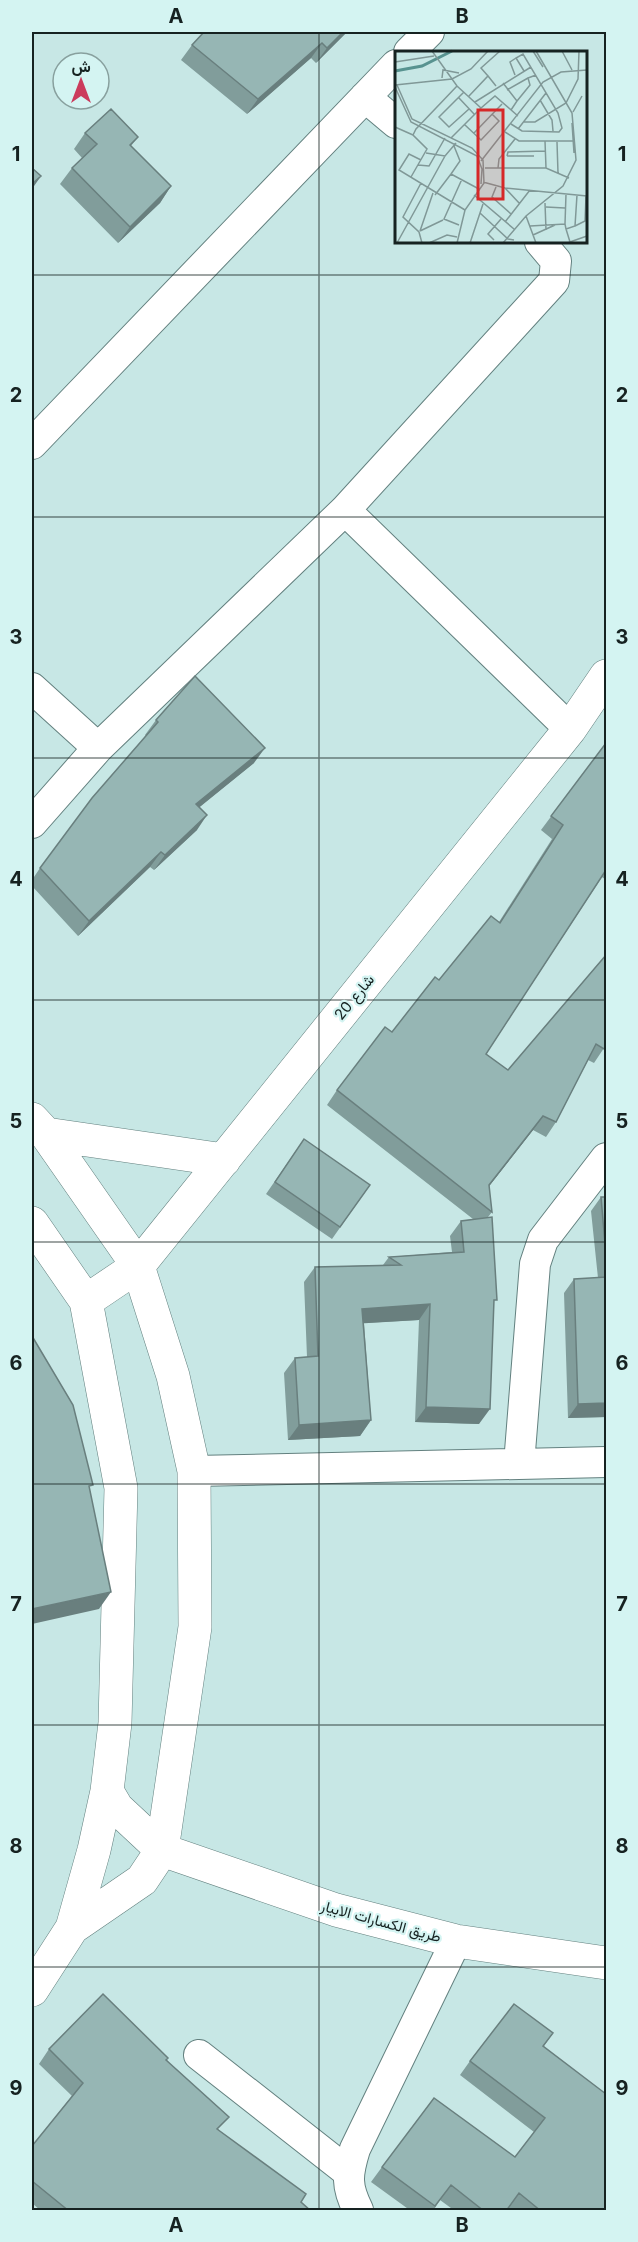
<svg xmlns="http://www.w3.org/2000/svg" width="638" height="2242" font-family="Inter,Vazirmatn,sans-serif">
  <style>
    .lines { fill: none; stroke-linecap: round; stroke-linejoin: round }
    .street-casing { stroke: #63807f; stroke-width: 32 }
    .secondary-casing { stroke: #63807f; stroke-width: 34 }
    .street { stroke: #fff; stroke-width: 30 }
    .secondary { stroke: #fff; stroke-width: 33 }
    .wall { fill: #819d9b }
    .shaded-wall { fill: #697f7e }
    .building { fill: #96b6b4; stroke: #697f7e; stroke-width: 1.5 }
    .grid { fill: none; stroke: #162221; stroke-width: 1.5; stroke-opacity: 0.55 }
    .labels { text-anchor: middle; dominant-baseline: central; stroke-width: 4.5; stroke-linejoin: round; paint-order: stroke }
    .street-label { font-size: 15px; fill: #162221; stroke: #d4f4f2 }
    .inset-river { fill: none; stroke: #589390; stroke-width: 3 }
    .inset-road { fill: none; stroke: #809897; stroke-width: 1.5 }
    .view { fill: #d62828; fill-opacity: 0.15; stroke: #d62828; stroke-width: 3 }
    .inset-edge { fill: none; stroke: #162221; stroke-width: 3 }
    .neatline { fill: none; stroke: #162221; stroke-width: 2 }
    .grid-label { font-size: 20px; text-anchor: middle; font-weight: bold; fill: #162221 }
  </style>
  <rect width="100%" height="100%" fill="#c7e7e5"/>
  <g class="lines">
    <defs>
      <path id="street" d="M409,52L429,32
        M365,97L396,123
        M32,444L396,65
        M345,510L570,729
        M32,688L98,748L345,510L554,281L556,261L540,242
        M32,823L98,748
        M519,1464L535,1264L543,1240L606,1158
        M194,1471L606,1462
        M199,2055L348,2172
        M358,2210C346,2186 347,2175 355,2149L456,1941"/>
      <path id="secondary" d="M32,1119L46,1134L138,1266L173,1376L194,1471L195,1627L162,1850L142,1880L72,1928
        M46,1134L224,1160
        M32,1223L86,1301L121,1488L115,1723L107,1791L94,1850L72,1928L32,1990
        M86,1301L138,1266L570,729L606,676
        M107,1791L117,1808L162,1850L336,1910L456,1941L606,1963"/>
    </defs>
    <use href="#street" class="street-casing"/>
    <use href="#secondary" class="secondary-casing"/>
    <use href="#street" class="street"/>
    <use href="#secondary" class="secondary"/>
  </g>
  <path class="wall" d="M204,32H347L316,63L311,58L247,114L181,60L192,45Z
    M85,133L138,137L131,146L171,186L160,203L118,243L60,184L72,168L82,158L74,149Z
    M156,720L254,763L199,807L197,830L154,870L150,867L78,936L32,886V880L40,868L146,736L145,735Z
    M606,743V880L602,877L486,1054L508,1070L606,955V1045L594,1063L588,1060L556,1122L546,1137L533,1130L489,1186L492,1212L488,1217L494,1304L479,1424L415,1422L419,1320L364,1323L371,1420L360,1436L288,1440L284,1373L295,1358L307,1357L304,1282L315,1267L383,1265L389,1257L452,1252L450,1236L461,1221L473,1219L327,1105L337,1090L392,1032L439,980L499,922L552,839L541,830Z
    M304,1139L370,1185L332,1239L266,1194Z
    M601,1197H606V1417L568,1418L564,1293L574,1279L598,1278L591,1211Z
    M553,2033L544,2046L606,2211H513L509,2208L507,2211H455L440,2200L433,2211H411L371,2182L382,2167L515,2157L534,2132L460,2075L470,2061Z
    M49,2049L167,2060L219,2130L311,2211H41L32,2203V2146L72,2096L39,2064Z"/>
  <path class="shaded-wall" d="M343,32H347L316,63L327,48Z
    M322,43L311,58L247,114L258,99Z
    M41,176L32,189V184Z
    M171,186L160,203L118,243L130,227Z
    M265,748L254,763L185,819L196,804Z
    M207,815L197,830L154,870L165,855Z
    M161,852L150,867L78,936L89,921Z
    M543,1116L533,1130L479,1199L489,1185Z
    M430,1304L419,1320L352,1324L362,1309Z
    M606,1403V1417L568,1418L578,1404Z
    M426,1407L490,1409L479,1424L415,1422Z
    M371,1420L360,1436L288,1440L299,1425Z
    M111,1592L99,1609L32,1624V1609Z"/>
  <path class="building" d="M204,32H343L327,48L322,43L258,99L192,45Z
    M111,109L138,137L130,145L171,186L130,227L72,168L97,144L85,133Z
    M32,168L41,176L32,184Z
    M195,676L265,748L196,804L207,815L165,855L161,852L89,921L40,868L92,798L158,722L156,720Z
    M606,743V870L486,1054L508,1070L606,955V1045L604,1049L596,1044L556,1122L543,1116L489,1185L492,1212L337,1090L385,1027L392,1032L435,977L439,980L491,916L500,923L563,825L551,816Z
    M304,1139L370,1185L340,1227L275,1182Z
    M601,1197H606V1255Z
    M492,1217L497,1300H494L490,1409L426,1407L430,1304L362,1309L371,1420L299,1425L295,1358L318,1356L315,1267L401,1265L389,1257L464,1252L461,1221Z
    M606,1277V1403L578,1404L574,1279Z
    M32,1336L73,1405L93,1485L89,1486L111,1592L32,1609Z
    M103,1994L168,2058L166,2060L229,2117L217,2129L306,2194L301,2202L311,2211H69L32,2181V2146L83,2083L49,2049Z
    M514,2004L553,2033L543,2046L606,2094V2211H541L519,2193L506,2211H484L451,2185L435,2206L382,2167L434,2098L515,2157L545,2118L470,2061Z"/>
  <path class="grid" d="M319,32V2210M32,275H606M32,517H606M32,758H606M32,1000H606M32,1242H606M32,1484H606M32,1725H606M32,1967H606"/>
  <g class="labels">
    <g class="street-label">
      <text transform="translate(354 997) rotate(-51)">شارع 20</text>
      <text transform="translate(381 1921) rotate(15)">طريق الكسارات الابيار</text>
    </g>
  </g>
  <g transform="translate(395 51)">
    <rect width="192" height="192" fill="#c7e7e5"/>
    <path class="inset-river" d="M0,20L27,15L57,0"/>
    <path class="inset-road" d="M37,0L62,35L86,57L100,45L123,65M138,0L148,16M167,0L177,19M0,11L39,5M120,24L115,11L121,7M93,25L86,17L105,0M47,27L48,19L64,22M108,32L122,50L116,59M0,34L57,28L76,18L93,0M2,34L17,68L77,97L88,109L89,132L70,159L62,192M0,36L16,71L82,105L87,118L86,133M112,39L133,27M69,41L44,66L54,76L74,58M74,45L93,25L101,35M64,47L79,63M145,49L157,69L158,80M122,50L135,34L133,27L141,24M80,51L136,16M178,61L187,45M128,71H140L171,52L183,28L184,0M177,72L179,102M116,73L127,80L164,81L167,77L163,62L128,3L121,7L129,20M70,74L86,89L104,70L97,63M0,76L18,84M123,78L151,42M110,81L124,90H178M79,82L107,53M56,87L86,57M150,90L151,117M162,91L163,122M31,102L50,105L61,92M112,105L113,101L151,100M112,105H139M26,109L14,103L4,119L70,159M86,110L148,31L166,21L192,19M23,114L34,115L50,87M90,117H151L174,127M103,117L104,108L120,88M56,123L65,110L59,95M16,126L32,98L18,84L21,78L62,35M88,131L110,137L192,145M26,132L8,166L24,181L27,192M101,136L97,146L116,163M110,137L125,153M40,144L56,123L84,138M79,144L119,178M150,152L151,179M151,156L170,157M85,162L113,188L119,189M131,165L141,192M110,171L135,139M170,173L171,143M64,174L49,168L67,128M135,175L170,173L171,178M180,175L190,170L191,145M25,180L38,142M25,180L48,169M138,184L160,174M99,189L93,183L106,168M175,191L171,178L180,175L182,144M2,192L50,105M34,192L52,184L62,186M75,192L88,153M108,192L131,165L168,135L181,109L177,62L141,0M172,192L192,185"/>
    <path class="view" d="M83,59H108V148H83Z"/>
    <rect width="192" height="192" class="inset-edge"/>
  </g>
  <rect width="638" height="2242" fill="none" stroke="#d4f4f2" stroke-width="66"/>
  <g transform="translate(81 81)"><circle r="28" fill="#d4f4f2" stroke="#88a09e" stroke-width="1.5"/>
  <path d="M0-4.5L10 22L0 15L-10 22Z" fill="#cb3b5c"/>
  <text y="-9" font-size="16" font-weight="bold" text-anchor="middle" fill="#162221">ش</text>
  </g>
  <rect x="33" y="33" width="572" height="2176" class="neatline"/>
  <g class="grid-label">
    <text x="176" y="23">A</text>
    <text x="462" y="23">B</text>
    <text x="16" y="161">1</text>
    <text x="622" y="161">1</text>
    <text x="16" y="402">2</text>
    <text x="622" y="402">2</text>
    <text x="16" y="644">3</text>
    <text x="622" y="644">3</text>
    <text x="16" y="886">4</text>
    <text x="622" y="886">4</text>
    <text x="16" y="1128">5</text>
    <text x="622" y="1128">5</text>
    <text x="16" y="1370">6</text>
    <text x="622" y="1370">6</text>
    <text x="16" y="1611">7</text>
    <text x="622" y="1611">7</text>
    <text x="16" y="1853">8</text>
    <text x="622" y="1853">8</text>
    <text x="16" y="2095">9</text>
    <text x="622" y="2095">9</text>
    <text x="176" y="2232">A</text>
    <text x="462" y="2232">B</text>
  </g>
</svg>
